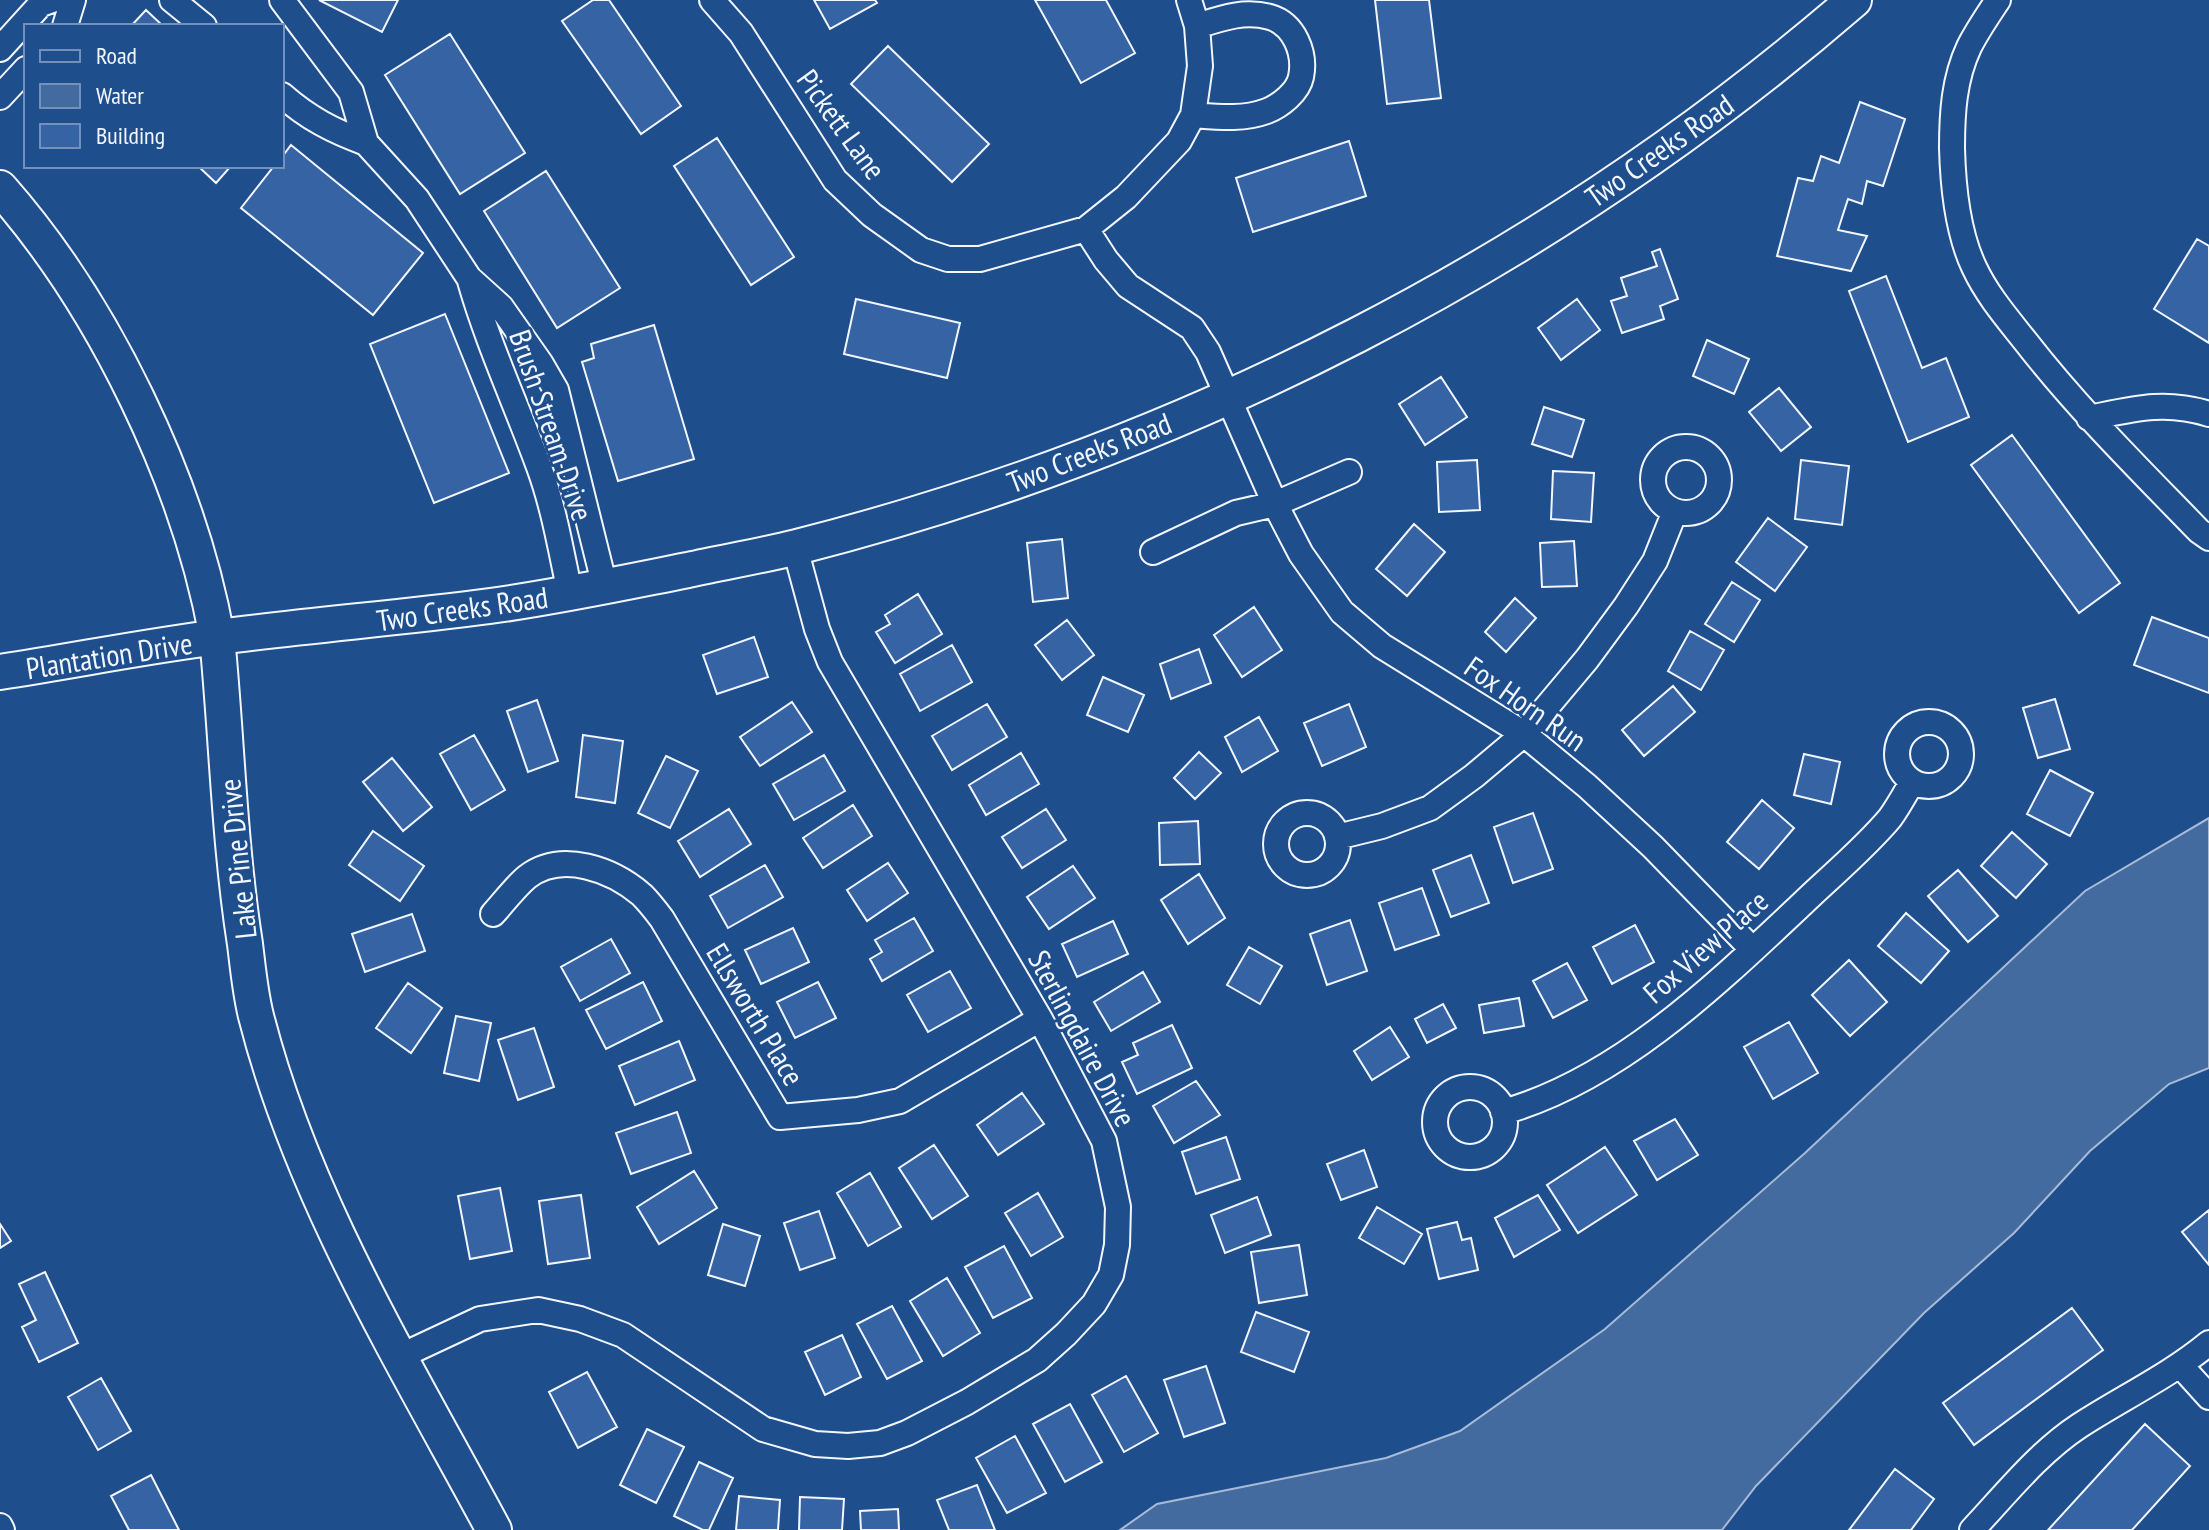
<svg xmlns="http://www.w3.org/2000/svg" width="2209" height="1530" font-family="'PT Sans Narrow',sans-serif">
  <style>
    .water { fill: #446ba0; stroke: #a8bbd7; stroke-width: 2 }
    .building { fill: #3563a3; stroke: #f2f6ff; stroke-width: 2 }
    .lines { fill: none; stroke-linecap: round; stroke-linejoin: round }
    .street-casing { stroke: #f2f6ff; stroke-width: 28 }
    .secondary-casing { stroke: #f2f6ff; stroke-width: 38 }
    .street { stroke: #1f4e8c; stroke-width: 24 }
    .secondary { stroke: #1f4e8c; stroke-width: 34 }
    .labels { text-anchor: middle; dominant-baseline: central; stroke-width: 6; stroke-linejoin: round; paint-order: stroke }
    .street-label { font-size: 30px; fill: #f2f6ff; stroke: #1f4e8c }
  </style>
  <rect width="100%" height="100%" fill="#1f4e8c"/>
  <path class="water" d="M2209,818V1068L2169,1084L2090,1151L2014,1233L1924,1313L1756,1486L1722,1530H1120L1157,1504L1386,1458L1460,1431L1605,1329L1805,1153L2085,891Z"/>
  <path class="building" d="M319,0H398L382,32Z
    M593,0H609L681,106L641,134L562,21Z
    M814,0H875L877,3L830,29Z
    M1035,0H1106L1135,53L1081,83Z
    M1375,0H1429L1441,98L1387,104Z
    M146,10L163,26H131Z
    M450,34L525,153L460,194L385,75Z
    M888,46L989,144L952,182L851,84Z
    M1860,102L1905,119L1883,186L1867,181L1862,204L1848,199L1838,230L1867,236L1851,271L1777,256L1798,178L1813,181L1821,156L1839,163Z
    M717,138L794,257L751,285L674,166Z
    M1349,141L1366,196L1253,232L1236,178Z
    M291,145L423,253L373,315L241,208L274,166H282V157Z
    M198,166H231L216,183Z
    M546,171L620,288L557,328L484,211Z
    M2197,239L2209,246V343L2154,309Z
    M1660,249L1678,299L1660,306L1664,319L1622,333L1611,301L1627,296L1621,278L1657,266L1652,252Z
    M1886,276L1922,368L1946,358L1969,417L1908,442L1849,291Z
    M856,299L960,323L947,378L844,354Z
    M1577,299L1600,330L1561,360L1538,328Z
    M445,314L509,473L434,503L370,344Z
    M654,325L694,459L618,481L582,362L594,358L591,344Z
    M1707,340L1749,359L1734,394L1693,376Z
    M1441,377L1467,417L1425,445L1399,404Z
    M1779,388L1811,427L1781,451L1749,412Z
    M1544,407L1584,420L1572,457L1532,444Z
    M2012,435L2120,583L2079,613L1971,465Z
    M1477,460L1480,510L1439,512L1437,462Z
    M1801,460L1849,466L1842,525L1795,519Z
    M1553,471L1594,473L1591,522L1551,519Z
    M1768,518L1807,547L1775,591L1736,562Z
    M1414,524L1445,552L1407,596L1376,569Z
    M1062,539L1068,598L1033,602L1027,543Z
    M1574,541L1577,586L1542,587L1540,543Z
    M1732,582L1760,600L1734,642L1705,624Z
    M918,594L942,634L895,663L876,632L890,624L885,615Z
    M1515,598L1536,618L1506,652L1485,632Z
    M1254,607L1282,650L1242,677L1214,635Z
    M2152,617L2209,638V693L2134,665Z
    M1067,620L1094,655L1062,680L1035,645Z
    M1690,631L1724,650L1701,690L1668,671Z
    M754,637L768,677L717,694L703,655Z
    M952,645L972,682L920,711L900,674Z
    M1199,649L1211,683L1171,699L1160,664Z
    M1103,677L1144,695L1128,732L1087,715Z
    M1673,686L1695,712L1644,756L1622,730Z
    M2055,699L2070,749L2038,758L2023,708Z
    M537,700L558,761L528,772L507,711Z
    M792,702L812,732L760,766L740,737Z
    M987,704L1007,737L952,770L932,736Z
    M1349,704L1366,747L1322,766L1304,723Z
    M1259,717L1278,751L1242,772L1225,737Z
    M474,735L505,790L471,810L440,754Z
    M583,735L623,741L615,803L576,797Z
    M1199,752L1221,773L1195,799L1174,778Z
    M1021,753L1039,784L986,815L969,785Z
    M1804,754L1840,762L1831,804L1794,795Z
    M824,755L845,791L794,820L773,784Z
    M666,756L698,771L670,828L638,813Z
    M392,758L432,807L403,831L363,782Z
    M2050,770L2093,793L2070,836L2027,814Z
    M1762,800L1794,828L1759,869L1727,842Z
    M853,805L872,836L823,868L803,838Z
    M729,809L751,844L700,877L678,841Z
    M1046,809L1066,840L1022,868L1002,837Z
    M1533,813L1553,869L1513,883L1494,827Z
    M1198,821L1200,864L1160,865L1159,823Z
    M373,831L424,866L400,901L349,865Z
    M2012,832L2047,864L2016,898L1981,866Z
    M1471,855L1489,903L1451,917L1433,870Z
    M888,863L908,893L867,921L847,890Z
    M765,865L783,897L728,928L710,896Z
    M1073,866L1095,898L1049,929L1027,897Z
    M1958,870L1998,916L1968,942L1928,896Z
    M1199,874L1225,918L1188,944L1161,900Z
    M1422,888L1439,935L1395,950L1379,903Z
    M1906,913L1949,951L1921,983L1878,946Z
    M412,914L425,951L365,972L352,934Z
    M914,918L933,951L882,981L870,959L882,952L875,940Z
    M1350,920L1367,971L1327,985L1310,934Z
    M1113,921L1128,954L1077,977L1062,944Z
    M1635,925L1654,962L1612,984L1593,947Z
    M793,928L809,962L761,984L745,950Z
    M611,939L630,973L580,1001L561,967Z
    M1249,947L1282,966L1260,1004L1227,985Z
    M1849,960L1887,1002L1850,1036L1812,995Z
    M1567,963L1587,1000L1553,1018L1533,981Z
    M950,971L971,1008L928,1032L907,995Z
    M1143,972L1160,1002L1111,1031L1094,1002Z
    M643,982L662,1021L606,1049L586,1010Z
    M818,982L836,1018L795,1038L777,1002Z
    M408,983L442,1008L411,1053L376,1028Z
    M1519,998L1524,1026L1484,1033L1479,1005Z
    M1443,1004L1456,1028L1427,1043L1415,1019Z
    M456,1016L491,1023L479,1081L444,1073Z
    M1789,1022L1818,1073L1773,1099L1744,1047Z
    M1172,1025L1192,1068L1137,1094L1122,1062L1138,1055L1133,1043Z
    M1390,1027L1409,1057L1372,1080L1354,1051Z
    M534,1028L554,1087L518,1100L498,1040Z
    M679,1041L695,1080L635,1105L619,1066Z
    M1196,1081L1220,1115L1174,1143L1153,1106Z
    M1022,1093L1044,1124L998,1155L977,1125Z
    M677,1112L691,1153L631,1174L616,1133Z
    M1675,1119L1698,1155L1657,1180L1634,1141Z
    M1226,1137L1240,1179L1196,1194L1182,1152Z
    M934,1145L968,1196L932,1219L899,1168Z
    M1605,1147L1637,1195L1578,1233L1547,1185Z
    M1364,1150L1377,1187L1341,1200L1327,1164Z
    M694,1171L717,1208L659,1244L637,1207Z
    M870,1173L901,1227L868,1246L837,1193Z
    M500,1188L512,1251L470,1259L458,1196Z
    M1038,1193L1063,1237L1031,1256L1005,1213Z
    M581,1195L590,1258L548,1264L539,1201Z
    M1538,1195L1560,1230L1514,1257L1495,1218Z
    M1257,1197L1271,1235L1225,1253L1211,1215Z
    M1377,1207L1422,1234L1404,1264L1359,1238Z
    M2209,1210V1265L2182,1232Z
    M819,1211L835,1258L800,1270L784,1223Z
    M1457,1222L1462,1240L1471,1238L1478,1270L1439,1279L1427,1229Z
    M0,1224L11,1241L0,1248Z
    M723,1224L760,1236L745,1286L708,1275Z
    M1299,1245L1307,1295L1259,1303L1251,1252Z
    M1004,1246L1032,1298L993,1318L965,1267Z
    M45,1272L78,1343L39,1362L22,1327L36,1320L19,1284Z
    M947,1278L980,1333L943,1356L910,1301Z
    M892,1306L922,1361L887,1379L857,1324Z
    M2072,1308L2103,1350L1974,1445L1943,1403Z
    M1256,1312L1309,1332L1294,1372L1241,1352Z
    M842,1335L861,1377L825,1395L805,1352Z
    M1206,1366L1225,1423L1184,1437L1164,1380Z
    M587,1372L617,1427L578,1448L549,1392Z
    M1126,1376L1158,1433L1124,1452L1092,1395Z
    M101,1378L131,1431L98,1450L68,1397Z
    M1070,1404L1102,1462L1065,1482L1033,1424Z
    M2145,1424L2190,1466L2132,1530H2048Z
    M647,1429L684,1447L656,1503L620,1485Z
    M1015,1436L1046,1493L1007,1513L976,1458Z
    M699,1462L733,1478L709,1530H703L674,1516Z
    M1895,1469L1934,1499L1911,1530H1849Z
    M151,1475L179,1530H129L111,1496Z
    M977,1485L995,1530H949L937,1500Z
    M739,1496L780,1500L778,1530H736Z
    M800,1497L844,1499L842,1530H799Z
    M898,1509L899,1530H861L860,1511Z"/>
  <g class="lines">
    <defs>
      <path id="street" d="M172,0L204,26
        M282,0L351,92L366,143L417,199L469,278L501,307L541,364L556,390L605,587
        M712,0L741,33L835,180L872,215L921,250L948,259H980L1086,229L1126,197L1179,141L1193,115L1200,66L1197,26L1189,0
        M1998,0C1988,15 1977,31 1969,47C1954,79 1952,113 1952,148C1953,187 1957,231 1974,267C1987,295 2007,318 2026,342C2078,409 2139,469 2199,531L2209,538
        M65,26L73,0
        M0,49L41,4L52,0
        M282,95C308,118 333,131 366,143
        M0,97L26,69
        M1193,115C1218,117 1243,120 1267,111C1280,106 1298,92 1301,77C1306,53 1294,24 1270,17C1244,10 1222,18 1197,26
        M1086,229L1106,260L1128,286L1192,328L1208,352L1275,504L1301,554L1342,612L1382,646L1524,734L1587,786L1653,847L1753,950
        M470,281C488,344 516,404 539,467C554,508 561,551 570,593
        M2089,418C2133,409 2165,400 2209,414
        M1653 480a33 33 0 1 1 66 0a33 33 0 1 1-66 0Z
        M1153,552L1236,513L1275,504L1349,472
        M1897 754a32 32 0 1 1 64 0a32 32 0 1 1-64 0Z
        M1276 844a31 31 0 1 1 62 0a31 31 0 1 1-62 0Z
        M1337,837L1382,826L1430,808L1474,776L1524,734L1587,659L1626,606L1655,561L1675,511
        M493,914C504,902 515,887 527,877C562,850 613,870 642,895C649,902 656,911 662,919L780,1117L858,1110L900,1101L1040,1019
        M1435 1122a35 35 0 1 1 70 0a35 35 0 1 1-70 0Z
        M1503,1112C1618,1080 1717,984 1802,904C1831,876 1864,849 1890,818C1898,807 1905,794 1912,782
        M401,1356L480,1319L538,1310L580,1319L623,1335L763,1429L815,1444L848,1446L880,1443L907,1433L967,1402L1037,1360L1066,1334L1094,1304L1111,1275L1117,1245L1118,1207L1104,1141L1040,1019L830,662L817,629L795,548
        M2181,1366L2209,1397
        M0,1526L2,1530
        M1972,1530C2005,1495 2038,1453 2079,1426C2122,1398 2169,1376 2209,1343"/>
      <path id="secondary" d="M0,188C104,306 189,482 217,637C227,739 229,842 245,944C248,968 250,992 256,1016C302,1198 406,1366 494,1530
        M0,672C73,661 146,646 219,637C309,625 400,618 490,606C557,597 622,583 688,570C724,562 761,556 797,547C1186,448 1550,263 1854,0"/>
    </defs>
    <use href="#street" class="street-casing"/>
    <use href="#secondary" class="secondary-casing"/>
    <use href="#street" class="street"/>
    <use href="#secondary" class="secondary"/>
  </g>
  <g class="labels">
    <g class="street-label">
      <text transform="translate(842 124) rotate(54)">Pickett Lane</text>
      <text transform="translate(1659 150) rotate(-35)">Two Creeks Road</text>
      <text transform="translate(552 425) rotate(71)">Brush Stream Drive</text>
      <text transform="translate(1089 452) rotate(-21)">Two Creeks Road</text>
      <text transform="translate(462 608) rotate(-8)">Two Creeks Road</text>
      <text transform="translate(109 655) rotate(-9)">Plantation Drive</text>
      <text transform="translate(1526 703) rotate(35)">Fox Horn Run</text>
      <text transform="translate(237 859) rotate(-96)">Lake Pine Drive</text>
      <text transform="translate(1705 946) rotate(-41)">Fox View Place</text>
      <text transform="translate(756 1014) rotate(59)">Ellsworth Place</text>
      <text transform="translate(1083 1038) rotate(62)">Sterlingdaire Drive</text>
    </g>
  </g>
  <rect x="24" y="24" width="260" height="144" fill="#1f4e8c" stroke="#7391ba" stroke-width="2"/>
  <rect x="40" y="50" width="40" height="12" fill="#1f4e8c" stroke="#7391ba" stroke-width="2"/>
  <text x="96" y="64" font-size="24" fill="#f2f6ff">Road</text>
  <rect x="40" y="84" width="40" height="24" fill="#446ba0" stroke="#7391ba" stroke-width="2"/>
  <text x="96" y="104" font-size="24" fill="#f2f6ff">Water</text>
  <rect x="40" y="124" width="40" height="24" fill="#3563a3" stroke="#7391ba" stroke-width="2"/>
  <text x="96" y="144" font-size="24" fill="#f2f6ff">Building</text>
</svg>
